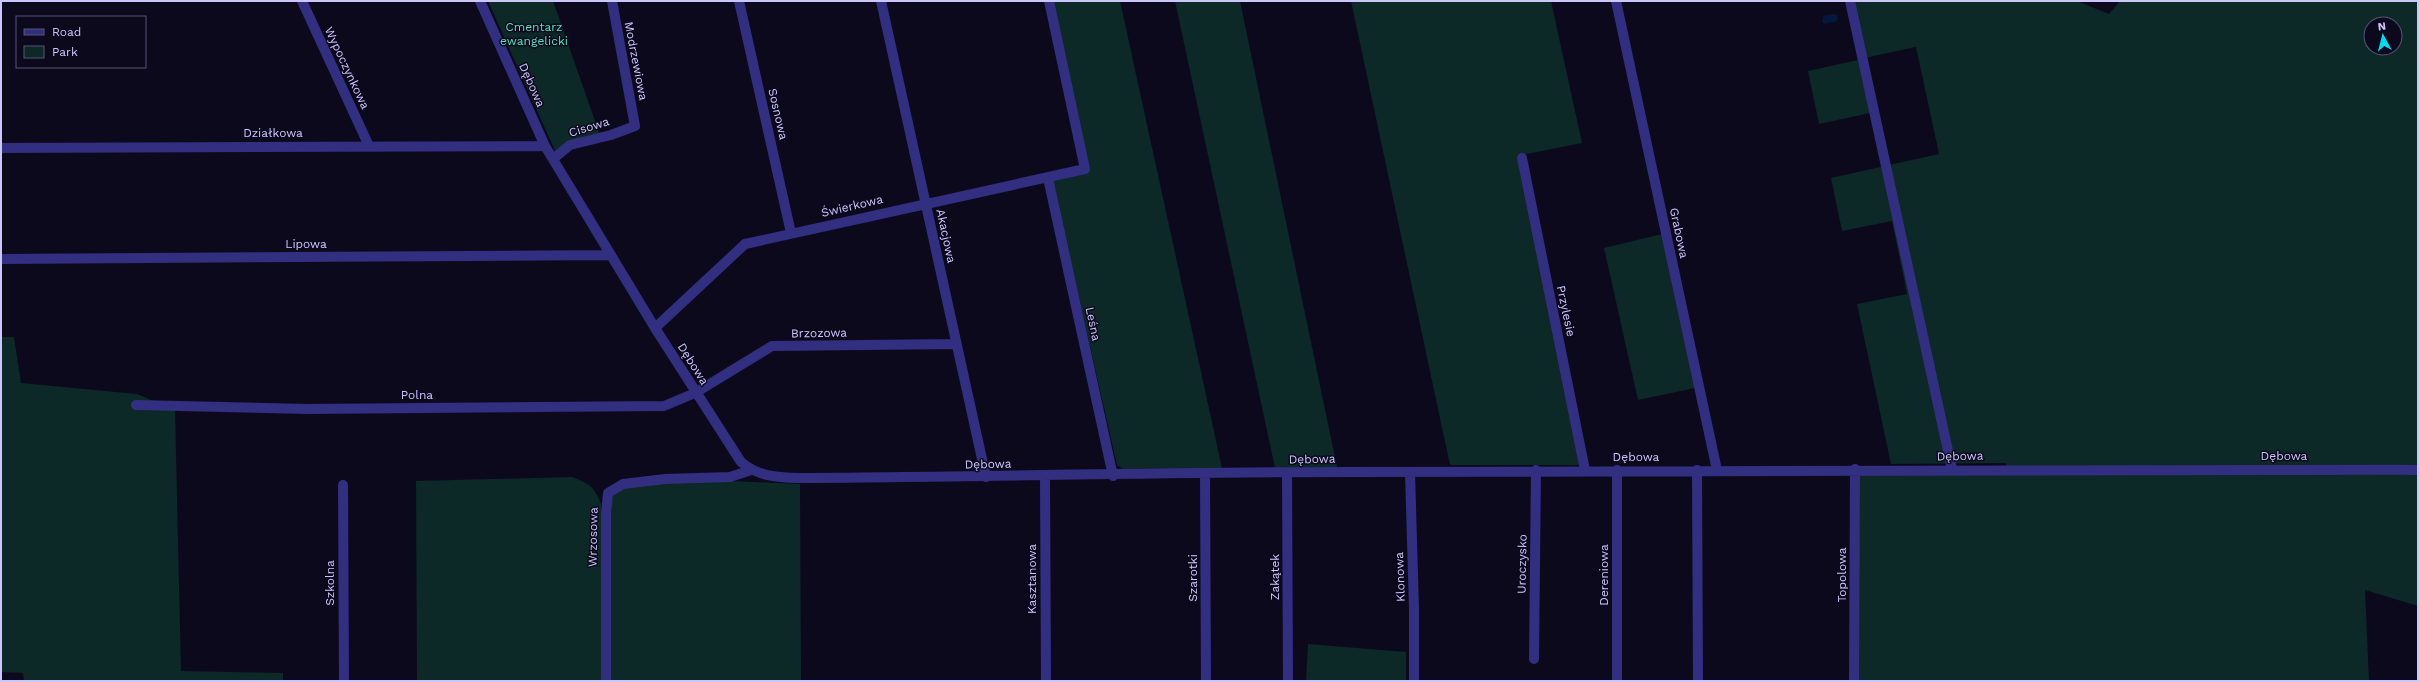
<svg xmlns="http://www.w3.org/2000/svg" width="2419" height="682" font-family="'Work Sans',sans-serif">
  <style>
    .green { fill: #0c2827; fill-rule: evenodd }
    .water { fill: #04183c }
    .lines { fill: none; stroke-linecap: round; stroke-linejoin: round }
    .minor { stroke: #322f81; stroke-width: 10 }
    .labels { text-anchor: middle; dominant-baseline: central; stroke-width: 3; stroke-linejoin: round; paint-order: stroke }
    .park-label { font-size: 12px; fill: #46eac1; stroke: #0d091d }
    .street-label { font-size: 12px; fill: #ccc6ff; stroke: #0d091d }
  </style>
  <rect width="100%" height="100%" fill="#0d091d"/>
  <path class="green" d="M488,1H553L600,135L556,153Z
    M1052,1H1120L1222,468L1123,469L1117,465L1052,178L1087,170Z
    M1175,1H1240L1337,467L1275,468Z
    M1351,1H1551L1582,143L1517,156L1574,423L1582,462L1578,465H1450Z
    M1852,1H2077L2109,14L2120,1H2418V606L2365,590L2369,681H1857L1856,473H2009L2006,463L1891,464L1857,304L1907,294L1892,221L1842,231L1831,178L1939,154L1916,47L1864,58ZM2371,24H2395V48H2371Z
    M1858,60L1870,113L1819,124L1808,71Z
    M1662,234L1695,388L1638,400L1604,248Z
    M1,337H14L21,383L137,394L175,410L181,671L283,673V681H24L23,673L1,672Z
    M572,477C590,484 594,486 601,504L602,681H417L416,481Z
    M731,481L800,484L801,681H607L611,500L615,492L638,484Z
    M1308,644L1406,652V681H1306Z"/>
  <path class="water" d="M1833,14L1838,16L1837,21L1825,24L1822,22L1823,16Z"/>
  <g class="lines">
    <path class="minor" d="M302,1L369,146
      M480,1L545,146L655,328L741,462C758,476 774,477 795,478C980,477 1165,472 1349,472C1706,471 2062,468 2418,470
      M739,1L791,233
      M881,1L986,477
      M1616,1L1717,470
      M1850,1L1952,469
      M1,148L545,146
      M1522,158L1585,470
      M553,159L570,145L611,135L635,126L612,1
      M1048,178L1113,476
      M1,259L610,255
      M655,328L745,244L1085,169L1049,1
      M136,405L308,409L664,406L695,393L772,346L956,344
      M1617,470V681
      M1697,470L1698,681
      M1410,472L1414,609V681
      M1287,473L1288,681
      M1205,474L1206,681
      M1045,476L1046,681
      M343,485L344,681
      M1534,659L1536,470
      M606,681V513L608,493L623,484L665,479L730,477L751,470
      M1854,681L1855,469"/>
  </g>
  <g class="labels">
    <g class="park-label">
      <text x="534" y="27">Cmentarz<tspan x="534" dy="14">ewangelicki</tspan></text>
    </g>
    <g class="street-label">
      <text transform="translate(636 61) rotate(79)">Modrzewiowa</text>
      <text transform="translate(347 68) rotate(65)">Wypoczynkowa</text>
      <text transform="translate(532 85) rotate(66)">Dębowa</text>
      <text transform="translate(778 114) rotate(77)">Sosnowa</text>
      <text transform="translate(589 127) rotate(-17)">Cisowa</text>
      <text x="273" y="133">Działkowa</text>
      <text transform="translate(852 206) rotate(-13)">Świerkowa</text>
      <text transform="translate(1679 233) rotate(78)">Grabowa</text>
      <text transform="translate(946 236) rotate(78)">Akacjowa</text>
      <text x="306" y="244">Lipowa</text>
      <text transform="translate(1566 311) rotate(78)">Przylesie</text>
      <text transform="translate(1093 324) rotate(78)">Leśna</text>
      <text transform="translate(819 333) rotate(-1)">Brzozowa</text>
      <text transform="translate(693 364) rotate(58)">Dębowa</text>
      <text x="417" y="395">Polna</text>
      <text transform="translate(1960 456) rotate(-1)">Dębowa</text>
      <text x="2284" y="456">Dębowa</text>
      <text x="1636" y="457">Dębowa</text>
      <text transform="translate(1312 459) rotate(-1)">Dębowa</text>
      <text transform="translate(988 464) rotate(-1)">Dębowa</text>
      <text transform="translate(593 537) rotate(-89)">Wrzosowa</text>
      <text transform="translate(1522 564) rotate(-89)">Uroczysko</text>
      <text transform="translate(1604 575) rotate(-90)">Dereniowa</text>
      <text transform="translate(1842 575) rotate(-90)">Topolowa</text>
      <text transform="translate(1275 577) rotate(-90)">Zakątek</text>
      <text transform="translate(1400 577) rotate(-92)">Klonowa</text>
      <text transform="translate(1193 578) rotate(-90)">Szarotki</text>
      <text transform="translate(1032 579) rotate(-90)">Kasztanowa</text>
      <text transform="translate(330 583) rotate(-90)">Szkolna</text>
    </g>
  </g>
  <rect width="2419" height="682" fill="none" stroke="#ccc6ff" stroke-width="4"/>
  <rect x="16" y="16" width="130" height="52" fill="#0d091d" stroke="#595577"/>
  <rect x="24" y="29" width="20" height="6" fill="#322f81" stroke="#595577"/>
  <text x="52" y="36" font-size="12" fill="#ccc6ff">Road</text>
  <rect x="24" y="46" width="20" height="12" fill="#0c2827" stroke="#595577"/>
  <text x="52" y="56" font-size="12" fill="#ccc6ff">Park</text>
  <g transform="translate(2383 36) rotate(353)"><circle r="19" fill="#0d091d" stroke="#595577"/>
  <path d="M0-3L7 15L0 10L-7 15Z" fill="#00daf1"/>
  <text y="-6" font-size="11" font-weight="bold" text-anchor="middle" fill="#ccc6ff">N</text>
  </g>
</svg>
